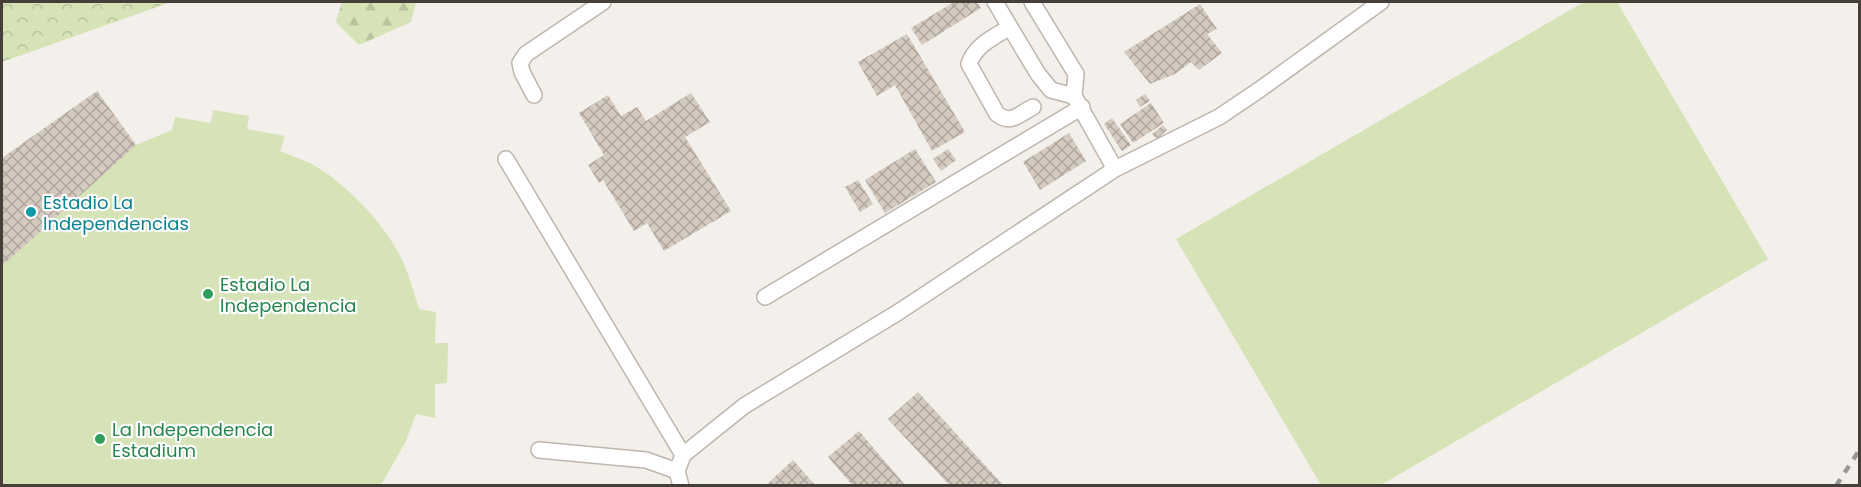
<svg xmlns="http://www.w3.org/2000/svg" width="1861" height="487" font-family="Poppins,sans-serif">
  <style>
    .forest { fill: url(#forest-firs) }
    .park { fill: url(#park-crowns) }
    .garden { fill: #d5e3b7 }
    .building { fill: url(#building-cross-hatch) }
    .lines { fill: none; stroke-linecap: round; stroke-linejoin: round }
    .service-casing { stroke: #beb6ad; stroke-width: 18 }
    .service { stroke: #fff; stroke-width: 15 }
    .rail { stroke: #989898; stroke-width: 4.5; stroke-dasharray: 8 8; stroke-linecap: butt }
    .culture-dot { fill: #0f9aa8; stroke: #fff; stroke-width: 2 }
    .leisure-dot { fill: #2e9e5b; stroke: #fff; stroke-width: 2 }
    .labels { text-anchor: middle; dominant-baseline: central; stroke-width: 4.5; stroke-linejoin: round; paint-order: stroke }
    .culture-label { font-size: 18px; fill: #0d838f; stroke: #fff; text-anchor: start }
    .leisure-label { font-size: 18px; fill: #27864d; stroke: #fff; text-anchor: start }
  </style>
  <defs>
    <pattern id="forest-firs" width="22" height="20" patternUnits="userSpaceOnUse" patternTransform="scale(1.5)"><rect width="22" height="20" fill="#d5e3b7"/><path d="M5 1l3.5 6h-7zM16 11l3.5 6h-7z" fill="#b8c49e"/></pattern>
    <pattern id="park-crowns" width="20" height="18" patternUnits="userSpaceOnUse" patternTransform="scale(1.5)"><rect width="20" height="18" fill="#d5e3b7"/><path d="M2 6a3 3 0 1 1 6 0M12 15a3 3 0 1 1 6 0" fill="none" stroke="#b8c49e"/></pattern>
    <pattern id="building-cross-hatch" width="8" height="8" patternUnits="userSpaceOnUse" patternTransform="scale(1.5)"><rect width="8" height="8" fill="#d4cac0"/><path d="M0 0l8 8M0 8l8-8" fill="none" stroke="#aea59d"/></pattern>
  </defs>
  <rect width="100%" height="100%" fill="#f3efea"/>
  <path class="forest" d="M342,2H416L411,22L359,45L336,22Z"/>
  <path class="park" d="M2,2H171L2,62Z"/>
  <path class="garden" d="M1584,2H1617L1768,259L1381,485H1321L1176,239Z
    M97,91L136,145L172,130L175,117L211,123L213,110L249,116L247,129L285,136L280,151C290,155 300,159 310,163C342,180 381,220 398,252C408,270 413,290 419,309L436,312L435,343H448L447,383L435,384V418L416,414L406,441L381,485H2V158Z"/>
  <path class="building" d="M954,2H977L981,8L922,45L911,28Z
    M1200,4L1217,29L1207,34L1222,53L1199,70L1191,62L1175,74L1150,84L1124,52Z
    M907,34L965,132L932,151L895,85L877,96L858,62Z
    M97,91L136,145L2,266V158Z
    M691,93L710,122L685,137L731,211L664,251L647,223L634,231L603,180L599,183L588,165L604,155L579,113L608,95L621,116L637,107L646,121Z
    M1145,94L1150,101L1140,107L1136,100Z
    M1151,103L1164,123L1133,143L1120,124Z
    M1112,118L1131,145L1122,151L1104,124Z
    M1163,125L1167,130L1157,139L1152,134Z
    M1069,133L1086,161L1040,190L1023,162Z
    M915,149L936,182L885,213L865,180Z
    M948,149L956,160L941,171L933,159Z
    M858,180L873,204L860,212L845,187Z
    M918,392L1004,486H950L888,419Z
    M859,431L906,486H853L828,457Z
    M793,460L816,486H765Z"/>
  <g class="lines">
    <defs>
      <path id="service" d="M995,2L1038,74L1051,90L1074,96L1115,169
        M1032,2L1076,74L1074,96
        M1010,27C994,37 975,45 969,64L997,114C1011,125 1019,114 1033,107
        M534,95L522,72L520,63L526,54L603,2
        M506,159L683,455
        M765,297L1082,107
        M539,450L646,460L677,471
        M681,486L677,471L683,455L744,406L897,313L1115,169L1219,117L1259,90L1381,2"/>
    </defs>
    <use href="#service" class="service-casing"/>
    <use href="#service" class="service"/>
    <path class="rail" d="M1836,486L1860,449"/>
  </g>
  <circle class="culture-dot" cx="31" cy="212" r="6"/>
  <g class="leisure-dot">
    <circle cx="208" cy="294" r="6"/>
    <circle cx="100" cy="439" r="6"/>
  </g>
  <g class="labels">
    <g class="culture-label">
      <text x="43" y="202">Estadio La<tspan x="43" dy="21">Independencias</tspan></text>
    </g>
    <g class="leisure-label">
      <text x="220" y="284">Estadio La<tspan x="220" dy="21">Independencia</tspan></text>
      <text x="112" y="429">La Independencia<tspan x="112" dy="21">Estadium</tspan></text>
    </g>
  </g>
  <rect width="1861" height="487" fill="none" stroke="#463f39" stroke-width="6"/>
</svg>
